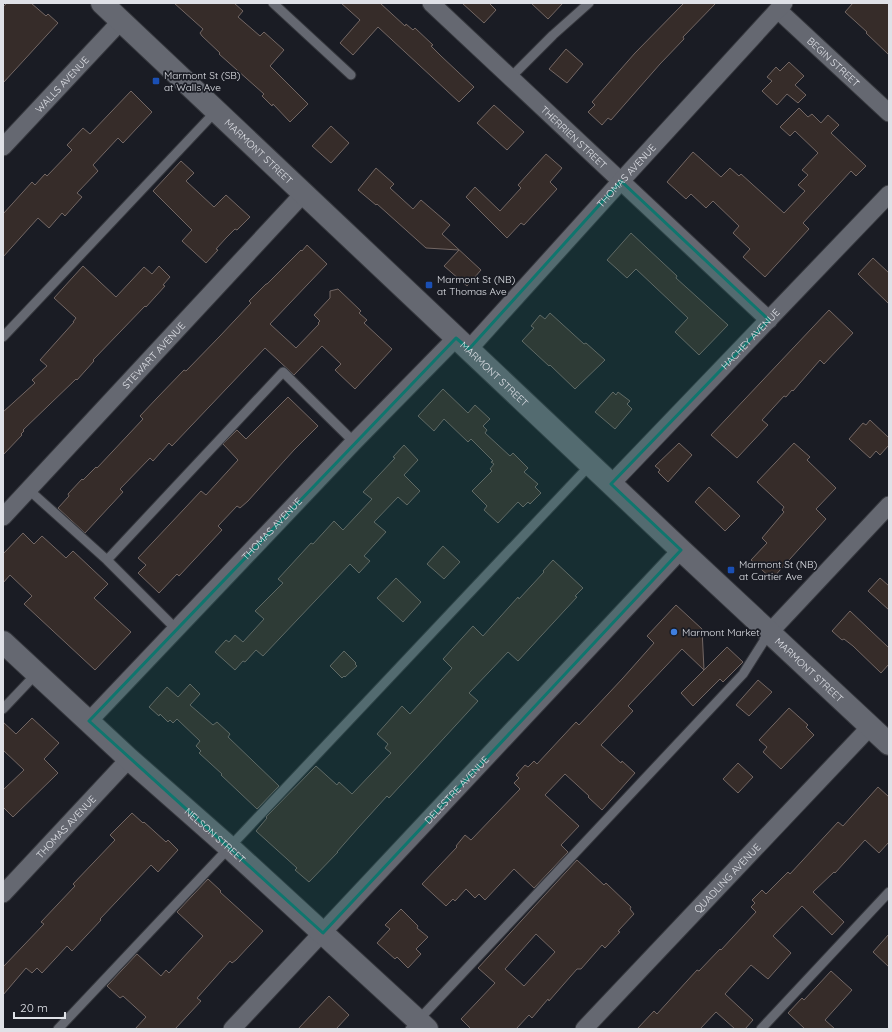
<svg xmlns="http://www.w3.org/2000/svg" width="892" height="1032" font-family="Quicksand,sans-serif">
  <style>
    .building { fill: #362c29; stroke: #736764; fill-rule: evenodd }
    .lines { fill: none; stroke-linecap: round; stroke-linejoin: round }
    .lane-casing { stroke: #35373d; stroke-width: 11 }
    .street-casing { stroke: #35373d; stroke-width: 19 }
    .secondary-casing { stroke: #35373d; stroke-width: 24 }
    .lane { stroke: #656871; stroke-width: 9 }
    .street { stroke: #656871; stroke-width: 17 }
    .secondary { stroke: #656871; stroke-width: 22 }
    .marked { fill: #0f766e; fill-opacity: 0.2; stroke: #0f766e; stroke-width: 3; stroke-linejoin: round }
    .transit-dot { fill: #1a4fb4; stroke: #1a1c24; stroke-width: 1.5 }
    .shop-dot { fill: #3f7fe0; stroke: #1a1c24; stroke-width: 1.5 }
    .labels { text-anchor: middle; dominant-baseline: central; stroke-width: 3.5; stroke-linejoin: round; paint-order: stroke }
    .street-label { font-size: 10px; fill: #dfe1e7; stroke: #1a1c24 }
    .poi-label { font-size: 10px; fill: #dfe1e7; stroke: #1a1c24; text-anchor: start }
  </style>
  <rect width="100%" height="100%" fill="#1a1c24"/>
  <path class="building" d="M7,3H31L46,16L48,14L58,23L3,83V7Z
    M174,3H234L243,11L238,17L260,36L264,32L284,50L270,66L308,104L290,122L273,104L272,106L262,96L264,94L219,54L220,53L202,36L200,33L203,29Z
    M341,3H380L405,26L406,24L413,30L415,28L433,45L431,46L441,56L474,87L459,102L378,27L353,55L340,43L360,20Z
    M462,3H489L496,10L484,23Z
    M531,3H563L548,19Z
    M684,3H716L683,37L684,39L660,64L611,120L608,118L602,125L588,112L595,105L592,102L635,53Z
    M853,3H889V55L866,33L867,32L845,12Z
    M566,49L583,64L567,83L549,69Z
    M789,62L804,76L795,85L806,95L798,103L787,94L777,105L762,91L772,81L767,77L776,67L780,71Z
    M131,91L152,112L123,143L118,138L93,165L98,171L77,193L82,197L65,216L62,213L49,228L38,218L3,257V214L32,182L35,185L45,174L47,176L72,150L67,145L83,128L90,134Z
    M494,105L524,132L507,150L477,123Z
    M799,108L808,117L812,114L821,123L828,115L839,125L831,133L866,166L856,176L851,171L803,223L809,229L765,277L743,257L750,249L733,233L739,226L713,201L706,208L691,194L686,199L667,182L693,152L721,177L730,168L739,176L741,174L784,213L805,191L798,185L808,175L802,170L818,153L795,131L790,136L780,127Z
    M331,126L349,143L331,163L312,146Z
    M546,154L562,168L550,182L557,189L524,225L521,223L507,238L466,197L475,187L500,211L521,188L518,185Z
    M181,161L194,173L186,181L214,207L226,195L250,217L237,230L235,229L226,238L216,249L218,250L206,263L182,241L192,230L153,191Z
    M376,168L394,184L390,188L413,209L421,200L450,225L442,234L481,270L467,286L444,266L459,250L426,248L377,204L376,205L358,190Z
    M631,233L677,276L676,278L728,325L699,355L675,332L688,318L636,269L627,278L607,260Z
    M307,245L327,264L270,324L296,348L319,324L318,323L320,321L314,315L330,298V291L338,289L361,311L359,313L367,320L364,323L392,349L355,389L335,370L341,364L322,346L294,375L265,348L172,446L169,443L153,461L150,458L120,489L123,492L85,533L58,508L69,496L68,494L82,479L83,480L96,467L97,468L143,419L140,416L157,398L184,370L186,371L220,336L251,303L249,301L266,284H267L301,250L302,251Z
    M873,258L889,273V304L858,274Z
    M83,266L116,297L144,267L152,274L159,266L170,277L163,285L165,286L146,307L145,306L93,360L94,361L77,380L76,379L23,430L24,431L21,434L22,435L3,455V412L35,383L32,380L47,366L40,360L74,322H73L76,318L54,298Z
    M829,310L853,333L824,364L820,360L793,391L792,390L786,397L784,396L762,420L768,425L737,458L711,435Z
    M550,313L584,344L586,343L605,360L575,389L550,365L549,366L522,341L534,328L531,326L540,315L545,319Z
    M443,389L468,413L475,405L490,419L483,426L487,430L485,433L510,456L513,453L528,468L524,472L538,484L535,487L541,493L530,504L528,502L523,507L518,502L498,523L484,510L487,506L472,491L492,471L490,469L494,464L491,462L493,461L471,439L468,442L444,419L434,431L418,416Z
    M613,392L616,395L618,392L630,401L627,404L632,409L615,429L595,412Z
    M288,397L318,426L294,450L248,501L240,508L237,506L218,526L222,530L179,576L177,574L159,593L138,573L146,565L138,558L201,491L206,495L238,460L223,444L237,430L246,439Z
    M870,420L889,438V445L880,455L876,451L870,458L849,439L863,423L866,425Z
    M679,443L692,455L668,482L658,472L660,470L655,466Z
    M794,443L810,457L807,460L836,488L816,509L826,519L772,579L751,560L767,543L762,538L784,512L782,510L784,507L757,482Z
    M404,445L418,460L404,475L420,491L407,505L398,497L374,522L386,532L364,556L370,561L359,573L350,564L263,656L256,650L245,662L243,661L235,670L215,652L226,640L229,642L235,635L243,642L264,619L255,611L283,583L278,579L311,543L313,544L334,521L343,530L372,499L363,492L395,458L393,457Z
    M709,487L740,516L725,531L695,502Z
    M23,533L34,544L42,536L66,558L73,551L108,584L94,598L131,632L95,670L24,604L32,596L10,575L3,583V554Z
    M443,546L460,562L444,579L427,564Z
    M553,560L583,588L575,596L577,597L518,661L508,652L489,672L469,693L478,701L389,798L387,796L358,828L337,852H338L309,882L295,870L297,868L256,831L267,818L266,817L316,766L337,785L339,782L352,794L391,753L385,748L388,744L377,734L402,706L410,714L452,668L443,659L473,626L483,636L518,597L519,599L544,572L543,571Z
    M396,578L421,602L403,622L377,598Z
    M880,578L889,586V610L868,591Z
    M676,605L702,629L704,670L682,649L628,706L633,711L601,745L621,763L622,761L635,773L602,810L588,797L589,796L565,774L545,795L579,826L561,845L568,852L534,888L514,869L485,900L479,894L475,898L466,889L455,901L453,899L446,906L422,884L457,847L456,846L465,835L471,840L520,789L514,783L519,778L516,775L525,765L528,767L534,761L537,764L576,722L579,725L623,678L654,643L647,636Z
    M850,611L889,648V664L881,673L853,646L844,639L842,640L832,631Z
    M727,647L743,662L723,682L720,679L693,706L681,693Z
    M344,651L356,663L355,664L357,666L345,677L344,676L342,678L330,666Z
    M758,680L772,692L749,716L736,705Z
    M190,684L200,694L190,705L213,725L217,722L230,734L228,737L279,786L257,809L221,775L222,774L199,753L201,751L196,746L200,741L177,719L173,723L170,720L168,722L160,714L159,716L149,707L167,687L178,697Z
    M789,708L808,725L806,727L814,735L781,769L763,752L767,747L759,740Z
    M32,718L59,743L44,759L58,773L13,817L3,807V790L24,770L3,750V722L16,734Z
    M738,763L753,777L738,793L723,779Z
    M878,787L889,797V842L879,853L865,840L835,873L834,872L813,892L844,922L832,935L802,906L773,936L791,953L768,979L751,965L725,994L753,1020L745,1029H735L716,1012L700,1029H637L654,1011L657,1014L697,970L699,971L720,949L721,950L756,912L751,907L755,903L752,900L762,890L766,894L788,872L790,874L838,822L843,826Z
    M132,813L143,823L144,822L166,842L168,840L178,850L158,872L151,865L100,919L101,920L72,951L67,946L42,973L37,968L32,973L26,968L3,995V967L44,924L41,922L75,886L73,884L115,840L110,835Z
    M577,860L604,885L606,883L631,907L630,909L634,914L618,931L620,932L605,948L602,945L581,969H577L549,1001L548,999L532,1018L529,1015L516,1029H471L461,1019L495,983L478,968ZM536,934L555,952L524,986L505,969Z
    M208,879L221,891L220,892L263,931L236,960L232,963L230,961L197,998L201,1001L175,1029H135L146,1017L123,996L120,998L107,986L137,954L161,976L166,970L169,973L203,936L177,912Z
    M401,909L418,926L417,928L428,937L416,949L421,954L408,968L397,957L395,959L377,943L390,929L385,925Z
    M889,934V967L873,952Z
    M831,971L852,990L825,1020L835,1029H805L788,1013L802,998L804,1000Z
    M329,996L349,1015L336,1029H298Z"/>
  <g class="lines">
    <defs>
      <path id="lane" d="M273,3L351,75
        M511,77L553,35L589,3
        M3,337L216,111
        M29,490L107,560L176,629
        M107,560L283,372L354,442
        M3,709L37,673
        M58,1029L591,464
        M410,1029L743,674L769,633
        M761,1029L889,892"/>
      <g id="street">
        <path id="s1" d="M431,3L769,320"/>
        <path id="s2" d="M778,10L889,113"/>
        <path id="s3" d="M3,147L121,21"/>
        <path id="s4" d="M469,349L621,181L784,3"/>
        <path id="s5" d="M611,484L889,194"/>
        <path id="s6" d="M3,517L304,193"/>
        <path d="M769,633L889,505"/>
        <path id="s7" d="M89,721L354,442L456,338"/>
        <path id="s8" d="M3,894L129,759"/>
        <path id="s9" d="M232,1029L681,550"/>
        <path id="s10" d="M584,1029L870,727"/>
      </g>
      <g id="secondary">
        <path id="s11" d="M102,3L681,550L889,744"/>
        <path id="s12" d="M3,642L129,759L230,848L427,1029"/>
      </g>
    </defs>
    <use href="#lane" class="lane-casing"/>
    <use href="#street" class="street-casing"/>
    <use href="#secondary" class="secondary-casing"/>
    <use href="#lane" class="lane"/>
    <use href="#street" class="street"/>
    <use href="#secondary" class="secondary"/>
  </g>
  <path class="marked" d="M621,181L769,320L611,484L681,550L323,933L89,721L456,338L469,349Z"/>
  <g class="transit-dot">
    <rect x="152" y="77" width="8" height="8" rx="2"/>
    <rect x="425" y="281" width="8" height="8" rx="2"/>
    <rect x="727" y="566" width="8" height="8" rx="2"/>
  </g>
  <circle class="shop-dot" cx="674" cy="632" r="4"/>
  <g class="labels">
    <g class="street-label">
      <text stroke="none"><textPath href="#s2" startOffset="76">BEGIN STREET</textPath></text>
      <text stroke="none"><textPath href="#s3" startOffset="86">WALLS AVENUE</textPath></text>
      <text stroke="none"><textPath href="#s1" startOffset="196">THERRIEN STREET</textPath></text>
      <text stroke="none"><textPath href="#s11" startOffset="216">MARMONT STREET</textPath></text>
      <text stroke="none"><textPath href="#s4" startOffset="234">THOMAS AVENUE</textPath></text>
      <text stroke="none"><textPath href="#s5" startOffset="201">HACHEY AVENUE</textPath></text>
      <text stroke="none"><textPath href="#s6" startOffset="221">STEWART AVENUE</textPath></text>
      <text stroke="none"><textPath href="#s11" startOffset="540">MARMONT STREET</textPath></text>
      <text stroke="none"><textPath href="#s7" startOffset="265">THOMAS AVENUE</textPath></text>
      <text stroke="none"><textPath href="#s11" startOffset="972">MARMONT STREET</textPath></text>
      <text stroke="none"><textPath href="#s9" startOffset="328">DELESTRE AVENUE</textPath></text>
      <text stroke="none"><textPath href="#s8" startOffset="92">THOMAS AVENUE</textPath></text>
      <text stroke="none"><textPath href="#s12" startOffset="287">NELSON STREET</textPath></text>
      <text stroke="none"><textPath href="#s10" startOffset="208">QUADLING AVENUE</textPath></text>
    </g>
    <g class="poi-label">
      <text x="164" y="75">Marmont St (SB)<tspan x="164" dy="12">at Walls Ave</tspan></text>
      <text x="437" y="279">Marmont St (NB)<tspan x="437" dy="12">at Thomas Ave</tspan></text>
      <text x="739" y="564">Marmont St (NB)<tspan x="739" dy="12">at Cartier Ave</tspan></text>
      <text x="682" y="632">Marmont Market</text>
    </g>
  </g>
  <rect width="892" height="1032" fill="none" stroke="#dfe1e7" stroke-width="8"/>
  <path d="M14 1012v6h51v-6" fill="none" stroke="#dfe1e7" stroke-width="2"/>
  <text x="20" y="1012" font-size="12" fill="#dfe1e7" stroke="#1a1c24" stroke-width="3" paint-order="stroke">20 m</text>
</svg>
